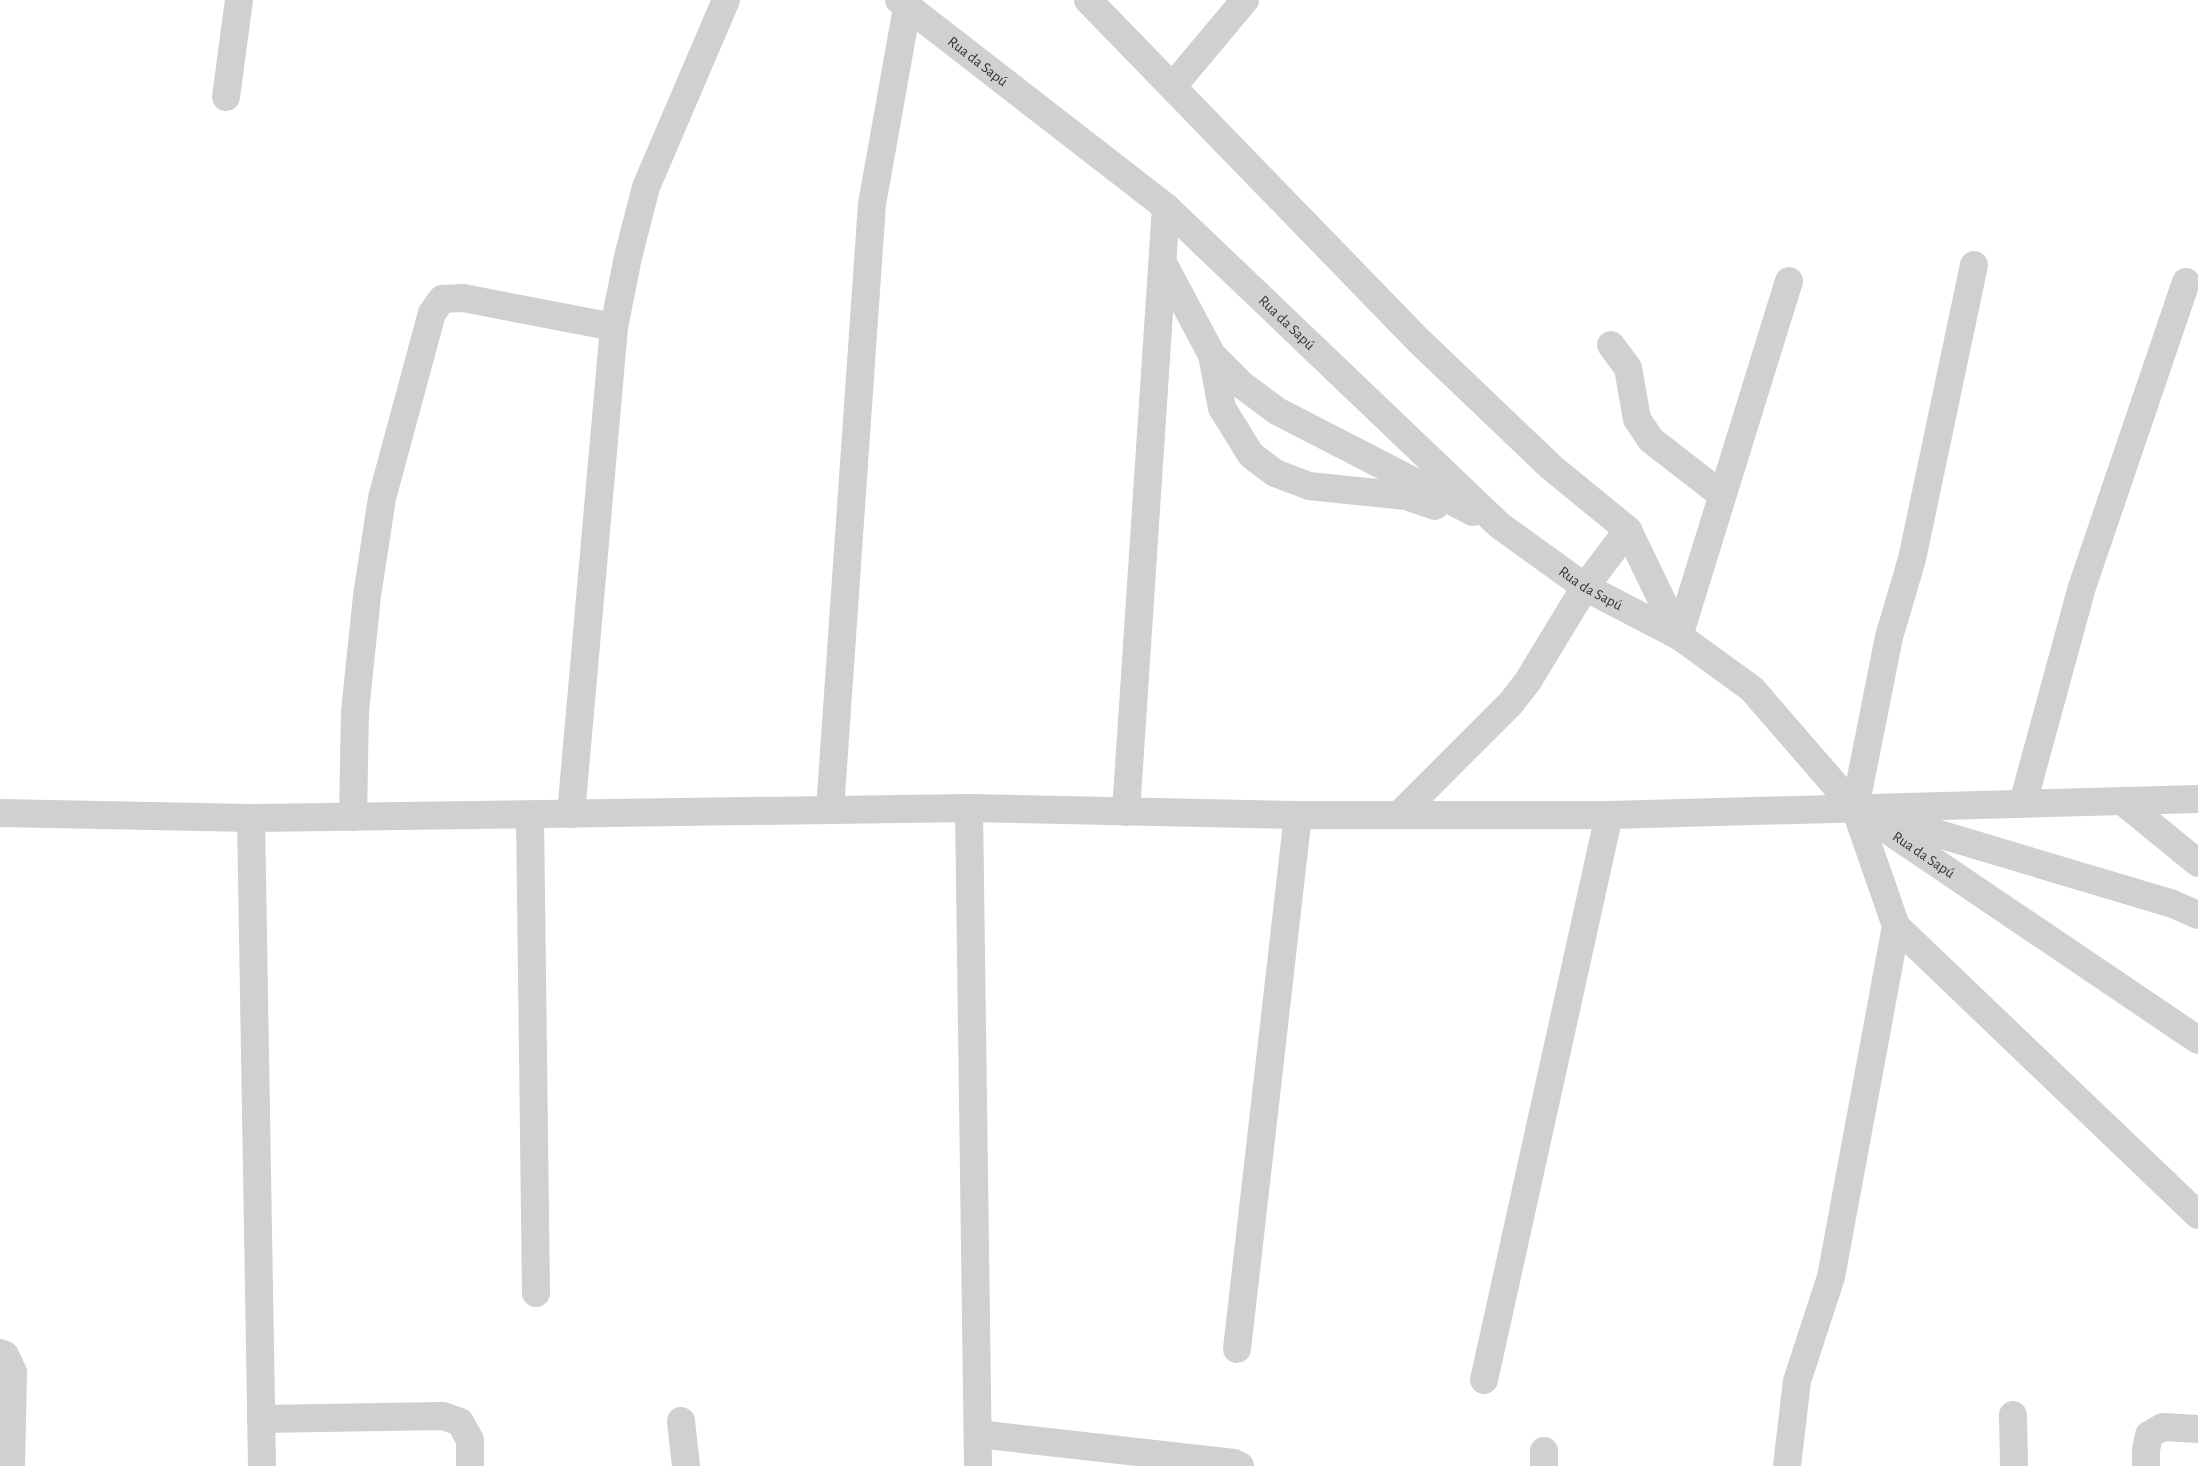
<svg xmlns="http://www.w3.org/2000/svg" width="2198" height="1466" font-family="'Alegreya Sans',sans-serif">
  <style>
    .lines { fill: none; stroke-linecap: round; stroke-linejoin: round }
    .minor { stroke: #d0d0d0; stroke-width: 28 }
    .labels { text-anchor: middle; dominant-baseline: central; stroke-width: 5; stroke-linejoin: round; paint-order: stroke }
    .street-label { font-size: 15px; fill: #333; stroke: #fff }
  </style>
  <rect width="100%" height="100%" fill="#fff"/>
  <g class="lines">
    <g class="minor">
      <path id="s1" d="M899,0L1166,207L1499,525L1585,587L1679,636L1752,689L1855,808L2198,1040"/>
      <path d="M1088,0L1418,340L1551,467L1628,530L1679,636"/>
      <path d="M1173,86L1245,0"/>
      <path d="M226,97L239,0"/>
      <path d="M1163,263L1212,355L1242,385L1277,411L1473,512"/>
      <path d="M1611,345L1628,368L1637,419L1651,440L1722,495"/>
      <path d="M1212,355L1222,408L1251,455L1275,473L1309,486L1406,496L1435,506"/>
      <path d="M1679,636L1789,281"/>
      <path d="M2122,801L2198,863"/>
      <path d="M2023,803L2082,587L2186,282"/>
      <path d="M969,808L978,1466"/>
      <path d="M830,810L872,204L907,8"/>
      <path d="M1126,812L1166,207"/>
      <path d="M0,813L251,818L969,808L1298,815H1609L2198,799"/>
      <path d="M571,814L614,327L628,257L646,187L726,0"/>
      <path d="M530,815L536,1293"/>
      <path d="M1399,815L1511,703L1528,681L1585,587L1628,530"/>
      <path d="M353,817L355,711L367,596L382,498L432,313L442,299L463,298L614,327"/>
      <path d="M1882,817L2173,904L2198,915"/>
      <path d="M251,818L262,1466"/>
      <path d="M1896,926L2198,1215"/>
      <path d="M1237,1349L1298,815"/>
      <path d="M0,1353L5,1355L13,1372L11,1466"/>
      <path d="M1484,1380L1609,815"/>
      <path d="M2013,1415L2014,1466"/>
      <path d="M261,1419L443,1416L460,1422L470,1440V1466"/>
      <path d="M681,1421L686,1466"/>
      <path d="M978,1434L1234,1463L1240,1466"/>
      <path d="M1544,1466V1451"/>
      <path d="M1787,1466L1797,1381L1831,1277L1896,926L1855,808L1889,637L1912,559L1974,265"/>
      <path d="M2146,1466V1450L2149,1435L2163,1427L2198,1429"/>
    </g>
  </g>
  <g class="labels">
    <g class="street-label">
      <text stroke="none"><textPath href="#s1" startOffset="100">Rua da Sapú</textPath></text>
      <text stroke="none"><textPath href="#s1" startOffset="505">Rua da Sapú</textPath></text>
      <text stroke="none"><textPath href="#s1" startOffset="910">Rua da Sapú</textPath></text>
      <text stroke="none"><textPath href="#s1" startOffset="1341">Rua da Sapú</textPath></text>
    </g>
  </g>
</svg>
